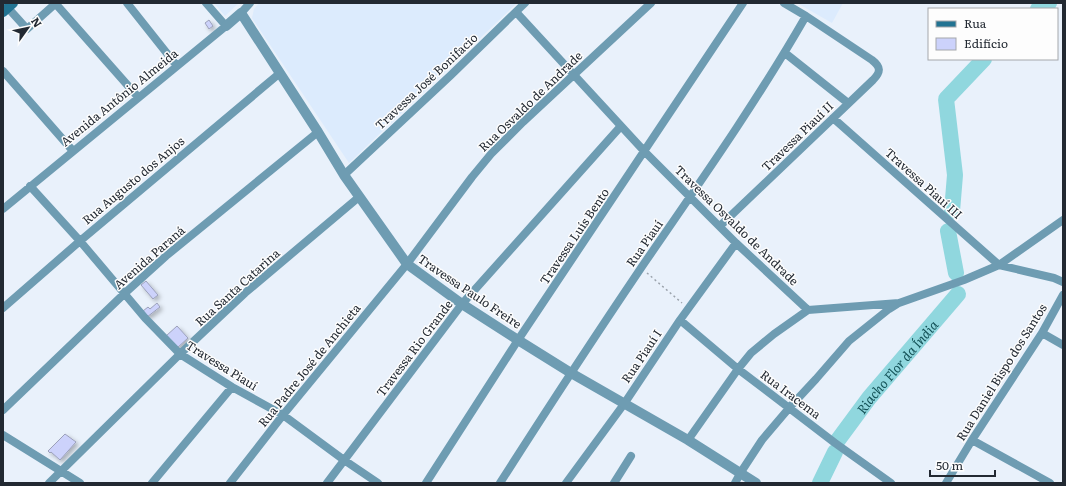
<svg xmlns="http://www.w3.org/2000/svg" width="1066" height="486" font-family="Literata,serif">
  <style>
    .built { fill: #dcebfd }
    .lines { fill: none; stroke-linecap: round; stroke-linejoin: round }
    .river { stroke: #90d7de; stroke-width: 16 }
    .building { fill: #ccd2fb; stroke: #9ba0ba; filter: url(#shadow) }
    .path { stroke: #9ba3ac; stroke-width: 1.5; stroke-dasharray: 2 3; stroke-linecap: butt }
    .minor { stroke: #6e9cb2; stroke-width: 8 }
    .tertiary { stroke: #6e9cb2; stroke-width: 10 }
    .secondary { stroke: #227392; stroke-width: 10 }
    .labels { text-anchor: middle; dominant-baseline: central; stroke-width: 3; stroke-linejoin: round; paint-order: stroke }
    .street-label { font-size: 12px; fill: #222932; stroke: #fdfdfd }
    .water-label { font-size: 13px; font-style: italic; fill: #145257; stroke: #fdfdfd }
  </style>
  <defs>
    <filter id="shadow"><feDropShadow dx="2.5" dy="2.5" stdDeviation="2" flood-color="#0004"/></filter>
  </defs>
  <rect width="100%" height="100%" fill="#e9f1fb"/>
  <path class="built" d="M214,3H239L225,16Z
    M259,3H517L349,163L252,18L254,9Z
    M797,3H843L832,23Z"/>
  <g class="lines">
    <g class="river">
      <path d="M1038,9L1049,3"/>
      <path d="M952,211L955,175L946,99L984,59"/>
      <path d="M948,231L956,273"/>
      <path id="s1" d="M838,440L869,398L958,294"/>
      <path d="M820,483L835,452"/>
    </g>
  </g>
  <path class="building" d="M209,20L213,26L209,29L205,23Z
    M146,281L158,295L153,299L141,285Z
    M157,303L160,307L147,317L143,311L148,307L150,309Z
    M177,326L188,338L177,348L166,336Z
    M65,434L76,442L60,460L51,452L50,453L48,451Z"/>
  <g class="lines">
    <path class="path" d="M647,273L682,303"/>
    <path class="minor" d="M55,3L138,97
      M127,3L177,66
      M8,8L27,29L55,4
      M516,12L645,152L736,243L808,310L899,303L964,280L999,265L1063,220
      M241,13L250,3
      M785,53L848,103
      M3,71L73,151
      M833,118L999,265L1054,278L1063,282
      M344,175L451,75L525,3
      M30,186L80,241L145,318L180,354L232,387L283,415L344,460L378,483
      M3,209L226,26L206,3
      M720,226L873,80C881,72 881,67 872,60L806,16L784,3
      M3,308L80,241L280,73
      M680,320L738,369L835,443L891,483
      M1042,333L1063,345
      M3,410L125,293L166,256L318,132
      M3,435L80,483
      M688,440L738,369L751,353L774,334L808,310
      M972,440L1050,483
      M49,483L180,354L245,293L359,197
      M152,483L232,387
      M230,483L283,415L407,264L472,177L491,154L523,122L651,3
      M327,483L462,304L621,126
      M426,483L518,340L743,3
      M500,483C546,411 593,339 641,268C698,185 756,103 806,16
      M566,483L624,404L680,320L736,243
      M614,483L631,456
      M735,483L741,472L762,440L790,407L816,379L849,341L889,309L897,304
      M946,483L972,440L1042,333L1063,295"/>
    <path class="tertiary" d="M226,26L241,13L318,132L344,175L407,264L462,304L518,340L571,373L688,440L756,483"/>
    <path class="secondary" d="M3,12L13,3"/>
  </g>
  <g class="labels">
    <g class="street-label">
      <text transform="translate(426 81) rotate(-43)">Travessa José Bonifacio</text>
      <text transform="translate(119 97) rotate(-39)">Avenida Antônio Almeida</text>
      <text transform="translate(530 101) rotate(-44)">Rua Osvaldo de Andrade</text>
      <text transform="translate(797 136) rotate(-44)">Travessa Piauí II</text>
      <text transform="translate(133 180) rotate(-40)">Rua Augusto dos Anjos</text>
      <text transform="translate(924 183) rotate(42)">Travessa Piauí III</text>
      <text transform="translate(737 225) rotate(44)">Travessa Osvaldo de Andrade</text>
      <text transform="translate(574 236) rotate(-56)">Travessa Luís Bento</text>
      <text transform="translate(644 243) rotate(-55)">Rua Piauí</text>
      <text transform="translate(149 257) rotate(-41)">Avenida Paraná</text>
      <text transform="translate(237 287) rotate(-42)">Rua Santa Catarina</text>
      <text transform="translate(470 291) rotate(34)">Travessa Paulo Freire</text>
      <text transform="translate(414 348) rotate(-53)">Travessa Rio Grande</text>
      <text transform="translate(641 356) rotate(-56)">Rua Piauí I</text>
      <text transform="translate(222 365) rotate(32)">Travessa Piauí</text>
      <text transform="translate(309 365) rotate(-51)">Rua Padre José de Anchieta</text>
      <text transform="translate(1001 372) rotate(-58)">Rua Daniel Bispo dos Santos</text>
      <text transform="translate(791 394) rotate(37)">Rua Iracema</text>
    </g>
    <g class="water-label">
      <text stroke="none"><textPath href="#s1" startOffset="94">Riacho Flor da Índia</textPath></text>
    </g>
  </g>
  <rect width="1066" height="486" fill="none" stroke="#222932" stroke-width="8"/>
  <rect x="928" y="8" width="130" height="52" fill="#fdfdfd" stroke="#a5a8ac"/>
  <rect x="936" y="21" width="20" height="6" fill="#227392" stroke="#a5a8ac"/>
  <text x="964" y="28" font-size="12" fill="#222932">Rua</text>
  <rect x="936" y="38" width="20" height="12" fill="#ccd2fb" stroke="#a5a8ac"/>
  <text x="964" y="48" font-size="12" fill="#222932">Edifício</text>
  <g transform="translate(28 28) rotate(57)" stroke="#fdfdfd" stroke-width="3" paint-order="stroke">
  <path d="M0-3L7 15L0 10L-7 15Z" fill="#222932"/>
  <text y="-6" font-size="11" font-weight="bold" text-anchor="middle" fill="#222932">N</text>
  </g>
  <path d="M930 470v6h65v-6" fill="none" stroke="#222932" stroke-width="2"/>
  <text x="936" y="470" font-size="12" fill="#222932" stroke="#fdfdfd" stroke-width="3" paint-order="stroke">50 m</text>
</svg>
